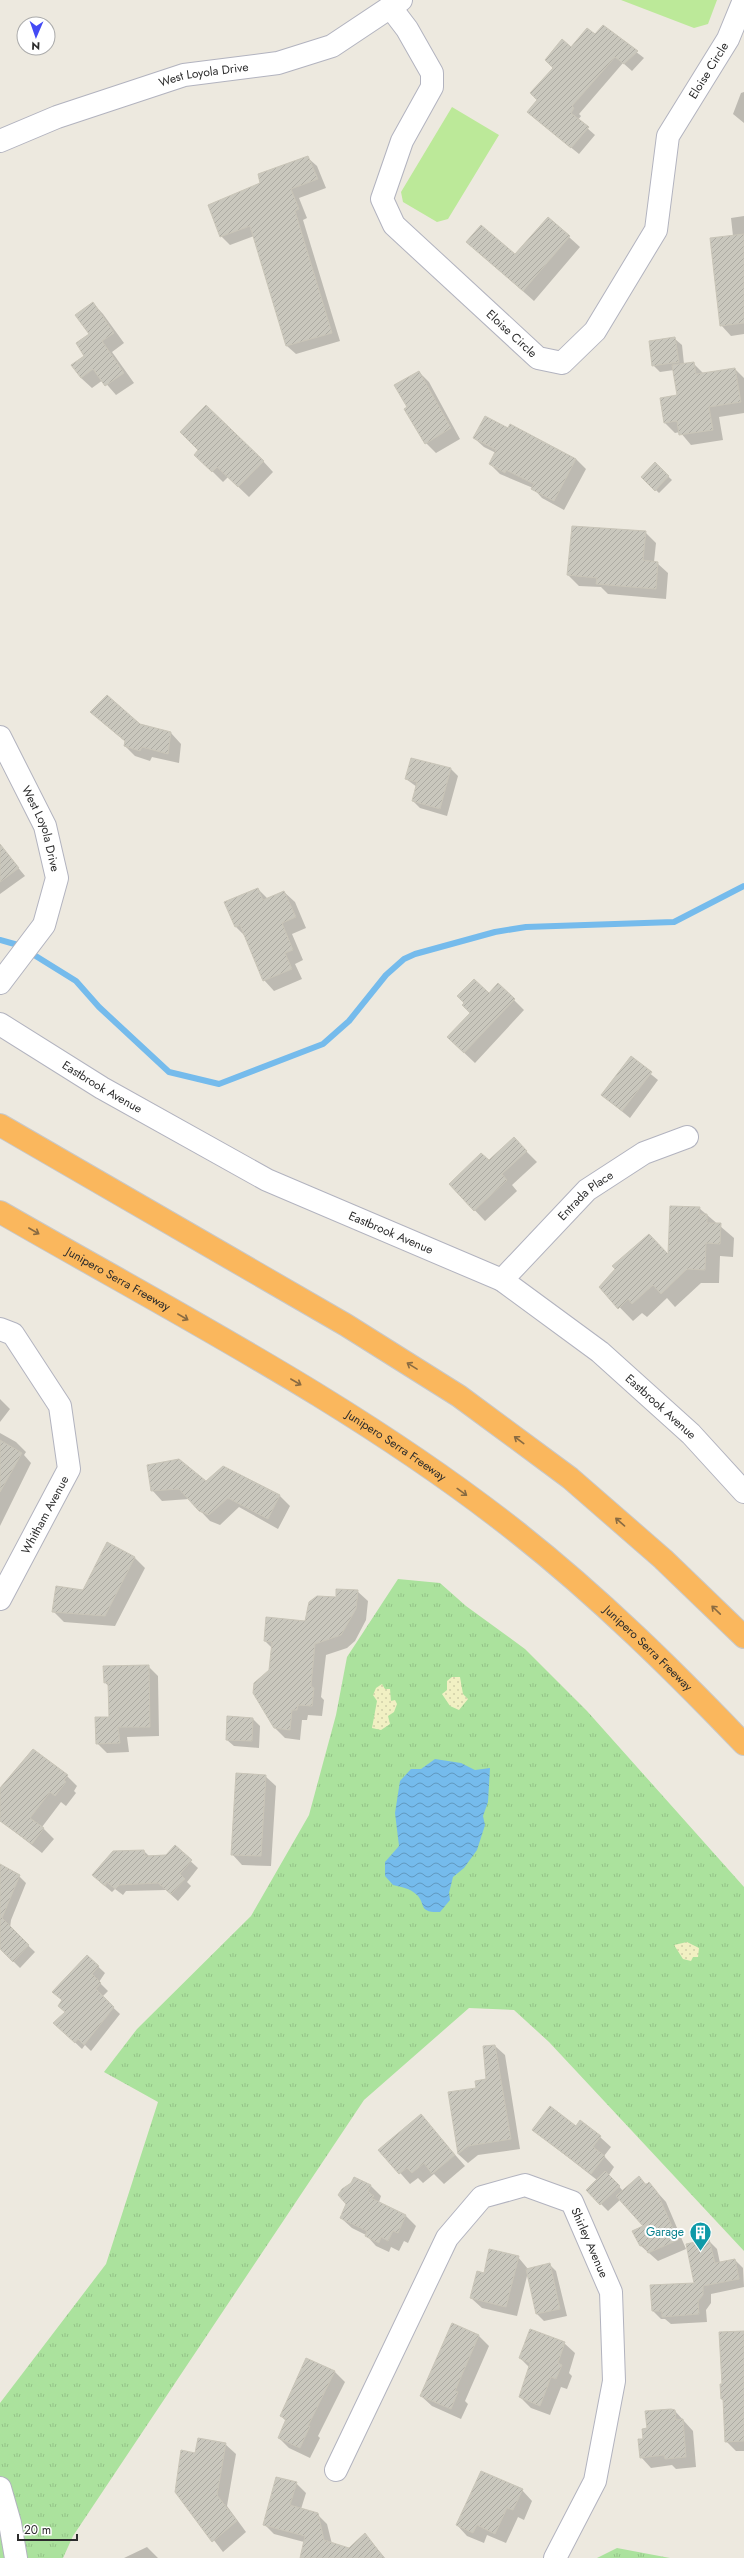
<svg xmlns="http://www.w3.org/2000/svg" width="744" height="2558" font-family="Jost,sans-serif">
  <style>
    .grass { fill: url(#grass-tufts) }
    .sand { fill: url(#sand-dots) }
    .pitch { fill: #bce999 }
    .water { fill: url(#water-waves) }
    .shadow { fill: #0003 }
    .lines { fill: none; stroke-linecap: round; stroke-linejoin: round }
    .stream { stroke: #75bbec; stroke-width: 6 }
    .building { fill: url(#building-hatch); stroke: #c9c5b8 }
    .minor-casing { stroke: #b2b3bf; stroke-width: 24 }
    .motorway-casing { stroke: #c8c8c8; stroke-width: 24 }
    .minor { stroke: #fff; stroke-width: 22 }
    .motorway { stroke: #fab75d; stroke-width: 22 }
    .oneway { stroke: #896b42 }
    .labels { text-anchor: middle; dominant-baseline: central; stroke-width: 4; stroke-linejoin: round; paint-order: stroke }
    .street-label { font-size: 12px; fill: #2c2c2c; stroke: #fff }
    .culture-label { font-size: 12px; fill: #0d838f; stroke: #fff; text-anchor: end }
  </style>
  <defs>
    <pattern id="grass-tufts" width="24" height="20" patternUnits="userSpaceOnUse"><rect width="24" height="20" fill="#abe29d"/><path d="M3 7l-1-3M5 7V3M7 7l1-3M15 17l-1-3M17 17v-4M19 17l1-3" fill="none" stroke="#93c287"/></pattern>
    <pattern id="sand-dots" width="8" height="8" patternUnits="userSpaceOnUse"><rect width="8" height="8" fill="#f1f0c3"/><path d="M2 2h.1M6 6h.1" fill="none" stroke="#cfcea8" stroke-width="1.8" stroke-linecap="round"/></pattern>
    <pattern id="water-waves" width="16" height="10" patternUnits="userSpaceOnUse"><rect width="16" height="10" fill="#75bbec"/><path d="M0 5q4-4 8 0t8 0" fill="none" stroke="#6098bf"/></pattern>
    <pattern id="building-hatch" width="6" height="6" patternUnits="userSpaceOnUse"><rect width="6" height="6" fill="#c9c7bd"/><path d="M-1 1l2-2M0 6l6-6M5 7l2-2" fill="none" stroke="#adaba3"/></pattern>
  </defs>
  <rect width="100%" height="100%" fill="#ede9df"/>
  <path class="grass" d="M398,1579L440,1583L466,1606L525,1649L587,1711L744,1887V2251L549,2042L514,2010L469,2008L364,2100L73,2536L63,2558H0V2403L106,2264L158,2102L104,2072L137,2029L251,1916L309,1815L336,1715L347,1657Z
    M617,2548L670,2558H597Z"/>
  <path class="sand" d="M452,1677H460L463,1694L468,1699L459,1710L450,1706L442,1694L447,1690V1681Z
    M382,1684L385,1689H390L391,1701L395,1700L397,1704L394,1712L388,1716L390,1724L381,1730L372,1728L377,1701L373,1695L376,1688Z
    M687,1942L699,1948L698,1957H693L691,1961L683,1959L674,1945Z"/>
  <path class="pitch" d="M621,0H717L708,24L694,28Z
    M452,107L499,135L448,219L437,222L403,202L401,192Z"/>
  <path class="water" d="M435,1759L461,1763L475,1770L490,1768L488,1802L483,1816L485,1825L477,1850L464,1868L453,1877L449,1893L450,1900L440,1912C418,1913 426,1904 417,1895C410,1888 401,1887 393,1885L385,1876V1862L399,1846L395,1813L400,1781L411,1769H421Z"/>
  <path class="shadow" d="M603,26L644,58L632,71L623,63L579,114L581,116L578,120L595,135L579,154L536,119L538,100L571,48L595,35Z
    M744,92V123L733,114L741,93Z
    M308,158L317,166L326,188L299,198L307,218L303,220L340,341L296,354L287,346L254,236L230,245L221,236L262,184Z
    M744,216V334L731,336L721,325L733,236L731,218Z
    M548,218L580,247L534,301L467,242L515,256Z
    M93,303L103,314L124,343L112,352L134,383L116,395L103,380L92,388L81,378L90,335Z
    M675,339L682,345L684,364L693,363L704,374L735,369L744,378V413L719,417L723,440L691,445L680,432L675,433L665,423L679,396L674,370L660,372L653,365Z
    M419,372L429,382L460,439L436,453L426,443L409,407Z
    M511,425L576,459L586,469L564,510L542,498L533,488L500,474L490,464L496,453L484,447L474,438L509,429Z
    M263,461L273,472L249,497L228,477L223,482L206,465Z
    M655,464L672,480L659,493L642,477Z
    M645,532L656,543L654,562L657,563L668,573L666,599L608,594L601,587L579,586L568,575Z
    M102,722L140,724L171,733L181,744L179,763L152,757L150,761L135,756L125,746L126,742Z
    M411,759L451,769L458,776L447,816L420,808L413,801L417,787L406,779Z
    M2,848L25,876L0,894V850Z
    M258,889L268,899L284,892L295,902L306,928L292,934L303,960L295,964L302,979L274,991L264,980L246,937L236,927L226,902Z
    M489,994L514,1000L524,1010L475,1063L459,1048Z
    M631,1058L658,1080L630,1118L602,1095Z
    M524,1149L537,1162L512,1185L517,1191L485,1221L450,1184L489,1162Z
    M699,1208L734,1238L733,1257L720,1256L719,1283H701L675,1307L667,1298L647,1317L642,1313L633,1321L600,1287L669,1256Z
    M0,1399L10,1409L0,1422Z
    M0,1433L16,1442L26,1452L24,1455L31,1463L0,1526Z
    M206,1482L280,1496L290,1506L278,1529L239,1507L220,1525L210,1521L189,1499L162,1501L152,1490Z
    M107,1544L135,1558L145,1568L115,1626L64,1622L53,1611L84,1591Z
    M357,1591L368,1601L366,1620L355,1641L347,1648L326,1655L321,1697L324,1700L322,1716L308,1715L307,1720H302L300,1740L285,1738L275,1728L270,1670L273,1649L265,1641L306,1622L308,1606L313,1599L336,1598Z
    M148,1666L158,1676L159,1736L127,1737L129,1752L107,1753L97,1743L110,1718V1687L104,1682Z
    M253,1719L260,1726L259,1748L234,1746L227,1740Z
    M67,1776L77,1786L74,1791L76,1793L66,1806L61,1802L42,1827L54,1839L42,1853L2,1822L0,1790Z
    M265,1776L276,1786L271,1866L242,1865L232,1854Z
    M175,1847L198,1868L187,1882L191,1886L178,1901L166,1890L126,1891L123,1895L115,1889L112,1892L100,1882L144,1851L149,1856H167Z
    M0,1865L19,1876L26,1883L11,1920L10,1928L35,1952L20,1968L0,1948Z
    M87,1956L105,1973L99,1982L108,1991L102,1997L120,2014L91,2051L85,2045L82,2049L62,2030L66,2012L63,2001L53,1992Z
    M495,2046L505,2055L520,2149L478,2155L468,2163L458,2154L450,2093L477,2089L487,2080Z
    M421,2116L465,2166L444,2184L434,2174L423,2183L418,2178L410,2184L380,2150Z
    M576,2127L600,2137L611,2147L604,2156L614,2167L609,2175L623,2191L648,2183L657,2192L666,2202L686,2249L658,2261L641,2246L633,2232L645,2227L621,2199L608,2211L587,2190L597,2180L533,2130Z
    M354,2178L371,2186L381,2196L379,2202L381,2204L406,2216L416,2226L408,2243L404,2241L399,2251L391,2247L389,2252L376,2246L366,2235L352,2228L341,2218L348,2204Z
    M709,2241L717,2249L720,2263L735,2260L743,2268L744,2287L711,2294V2303L706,2310L707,2322L671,2324L665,2319H661L653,2311L695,2284Z
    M518,2257L528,2269L549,2264L556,2271L567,2316L544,2321L537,2314L528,2272L517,2316L482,2308L471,2298L484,2274Z
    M744,2332V2451H736L726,2441L724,2401L722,2399L723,2385Z
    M479,2336L489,2346L465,2401L468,2404L461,2419L432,2406L421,2396Z
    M564,2343L575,2353L569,2373L572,2376L567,2389L561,2387L550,2415L531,2408L520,2397L530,2368L520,2358Z
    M307,2359L335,2372L345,2382L318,2436L320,2438L310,2458L289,2448L279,2438L286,2421L281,2416Z
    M675,2411L693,2431L696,2467L676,2469L672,2465L651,2468L641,2457L648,2429Z
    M225,2444L236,2454L227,2506L246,2532L223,2552L176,2491L196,2454Z
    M296,2483L306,2493L301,2509L317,2514L327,2524L332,2544L349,2549L365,2534L385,2558H301L304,2542L274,2534L265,2525Z
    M522,2490L532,2501L524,2520L518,2517L506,2543L487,2535L484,2543L467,2536L457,2525Z
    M147,2547L158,2558H124Z"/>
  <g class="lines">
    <path class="stream" d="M0,940L18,945L76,981L99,1007L169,1072L219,1084L323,1044L349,1021L386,975L404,959L415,954L495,932L526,927L674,922L744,886"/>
  </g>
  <path class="building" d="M603,25L638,51L624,64L615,57L572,106L574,108L571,113L589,127L571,148L527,112L537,100L530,93L553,68L545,60L562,39L571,47L587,28L595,34Z
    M308,156L318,179L291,189L299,209L295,211L332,333L286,346L250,226L220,237L208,205L260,183L258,174Z
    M548,217L570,236L523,291L466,242L481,225L515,254Z
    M744,234V323L720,326L710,238Z
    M93,302L114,333L102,341L124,373L105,386L93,369L81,378L71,365L84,356L76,343L89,334L75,315Z
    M675,337L679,362L652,366L649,341Z
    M694,362L696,374L735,368L741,402L709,407L713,430L679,435L677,421L664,423L660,398L677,395L672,365Z
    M419,371L451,428L425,444L404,409L407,407L394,385Z
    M206,405L264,461L238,487L217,467L212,472L194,455L198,450L180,432Z
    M485,416L508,428L510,424L576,459L554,501L531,489L534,484L506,470L505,473L489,464L496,450L473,438Z
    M655,462L669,476L655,491L641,477Z
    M572,526L646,531L643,560L658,562L656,589L596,584L597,578L567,575Z
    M107,695L140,724L171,732L168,754L142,747L140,751L124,746L125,741L90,712Z
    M411,758L451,768L440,809L412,801L417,782L405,779Z
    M0,844L19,868L0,882Z
    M258,888L263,900L284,891L296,917L282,923L293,950L285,953L292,969L263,981L240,925L235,927L224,902Z
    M474,979L489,993L498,983L515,999L464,1053L447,1037L470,1013L462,1005L464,1003L457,996Z
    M631,1056L652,1072L622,1111L601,1095Z
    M514,1137L527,1151L502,1174L507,1180L474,1211L449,1184L481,1153L489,1160Z
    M670,1206L700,1207L699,1214H707V1223H721L720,1244L706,1243L705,1270L687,1269L661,1294L653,1285L632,1304L628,1299L618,1309L599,1287L615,1269L612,1266L649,1234L668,1254Z
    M0,1440L22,1453L0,1492Z
    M179,1459L206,1481L223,1466L280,1495L268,1519L228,1498L209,1515L199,1511L179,1489L151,1491L147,1465Z
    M107,1542L135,1557L105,1616L52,1612L56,1586L83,1590Z
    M336,1589L358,1590L356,1609L341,1635L315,1644L311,1686L314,1688L312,1706L298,1705L297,1710H292L290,1730L274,1728L253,1693L254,1683L269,1670L272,1642L264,1641L266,1617L305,1621L309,1602L317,1596L336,1597Z
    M149,1665L150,1727H118L120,1743L96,1744L95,1717H109L108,1682L104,1683L103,1666Z
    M227,1716L253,1718L252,1741L226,1740Z
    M33,1749L68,1775L64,1780L66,1782L55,1796L50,1792L30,1818L44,1828L32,1844L0,1821V1788Z
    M236,1773L266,1775L261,1856L231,1855Z
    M175,1845L192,1860L180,1874L185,1879L171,1894L158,1883L119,1885L115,1889L107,1882L105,1886L92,1875L113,1851L144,1850L145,1856L166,1855Z
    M0,1864L20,1875L2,1918L29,1945L13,1962L0,1949Z
    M87,1955L99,1966L92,1974L101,1983L96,1989L114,2007L84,2045L78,2039L75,2043L53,2023L65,2012L58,2006L62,2000L52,1992Z
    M495,2045L511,2139L468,2146L458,2154L448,2092L476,2088L475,2081L486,2079L483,2046Z
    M550,2106L576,2126L580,2120L601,2136L593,2147L605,2156L591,2174L532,2130Z
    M421,2114L455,2155L432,2174L424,2163L412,2173L407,2168L399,2174L378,2150Z
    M605,2171L620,2186L600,2205L586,2190Z
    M639,2176L646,2185L649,2182L657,2192L678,2240L648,2253L644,2245L640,2246L632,2231L643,2226L616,2196Z
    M354,2177L371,2185L368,2192L374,2196L371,2198L406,2215L398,2233L393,2231L388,2241L381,2237L379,2243L365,2236L367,2231L340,2218L346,2204L338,2195L342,2189L351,2183Z
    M709,2239L715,2263L735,2259L739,2279L703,2286V2295L698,2301L699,2314L662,2317V2311H652L650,2285L694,2283L686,2244Z
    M489,2249L519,2256L506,2307L470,2298L477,2271L484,2273Z
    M550,2263L560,2309L536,2314L526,2269Z
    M452,2323L479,2335L455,2391L458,2392L451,2409L420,2396Z
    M530,2329L565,2342L558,2363L562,2365L556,2379L551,2377L540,2406L519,2397L530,2363L519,2358Z
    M744,2331V2441L725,2442L723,2399H721L720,2384H722L719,2332Z
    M306,2358L335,2371L308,2426H310L300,2448L278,2438L286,2419L280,2416Z
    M671,2409L675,2410L676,2420L683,2419L686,2457L665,2459L664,2455L640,2458L638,2439H643L642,2429L647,2428L645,2411Z
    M198,2438L226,2443L217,2495L237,2521L212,2542L175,2492L181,2450L195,2453Z
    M481,2471L523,2489L513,2510L507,2508L495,2534L477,2525L473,2533L456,2525Z
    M276,2477L297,2482L290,2505L318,2513L324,2540L349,2548L365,2533L384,2558H300L305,2536L263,2525Z"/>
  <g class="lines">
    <defs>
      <g id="minor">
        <path id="s1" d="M391,8L407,29L432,73V87L402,141L382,199L394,225L538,358L562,363L595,331L656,230L668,136L728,39L744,0"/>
        <path id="s2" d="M0,141L57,117L184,75L278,63L332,46L401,0"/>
        <path id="s3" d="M0,737L45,826L57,878L44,925L0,983"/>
        <path id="s4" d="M0,1024L102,1088L267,1180L502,1280L600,1352L691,1434L744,1492"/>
        <path id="s5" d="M502,1280L587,1190L644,1153L687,1137"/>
        <path d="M0,1329L13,1334L60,1406L69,1469L0,1599"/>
        <path id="s6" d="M336,2470L447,2238L482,2197L525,2185L572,2202L611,2292L614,2381L595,2481L555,2558"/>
        <path d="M0,2488L10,2523L16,2558"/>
      </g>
      <g id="motorway">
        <path d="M0,1125L346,1325L459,1396L570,1478L663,1559L744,1637"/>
        <path id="s7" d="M0,1212C175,1313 359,1407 518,1533C599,1597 673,1670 744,1744"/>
      </g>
    </defs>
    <use href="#minor" class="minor-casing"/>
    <use href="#motorway" class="motorway-casing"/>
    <use href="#minor" class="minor"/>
    <use href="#motorway" class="motorway"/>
  </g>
  <defs><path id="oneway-shaft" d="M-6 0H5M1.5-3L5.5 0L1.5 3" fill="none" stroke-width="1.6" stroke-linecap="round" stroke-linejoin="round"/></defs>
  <g class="oneway">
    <use href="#oneway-shaft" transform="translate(34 1231) rotate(30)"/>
    <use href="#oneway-shaft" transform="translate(183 1317) rotate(30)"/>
    <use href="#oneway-shaft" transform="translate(412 1366) rotate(-148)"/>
    <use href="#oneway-shaft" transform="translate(296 1382) rotate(30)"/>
    <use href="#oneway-shaft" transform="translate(519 1440) rotate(-143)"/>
    <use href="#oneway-shaft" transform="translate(462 1492) rotate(36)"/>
    <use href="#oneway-shaft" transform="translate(620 1522) rotate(-139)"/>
    <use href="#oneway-shaft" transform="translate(716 1610) rotate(-136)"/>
  </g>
  <defs>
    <symbol id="building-pin" viewBox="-11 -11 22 30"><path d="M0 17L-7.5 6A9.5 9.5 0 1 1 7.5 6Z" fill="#0f9aa8" stroke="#fff"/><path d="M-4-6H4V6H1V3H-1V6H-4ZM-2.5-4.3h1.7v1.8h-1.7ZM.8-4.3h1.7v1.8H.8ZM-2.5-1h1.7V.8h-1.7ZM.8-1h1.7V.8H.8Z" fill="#fff"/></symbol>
  </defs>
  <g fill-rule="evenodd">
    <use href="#building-pin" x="688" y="2220" width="25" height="34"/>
  </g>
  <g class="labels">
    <g class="street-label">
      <text stroke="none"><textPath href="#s1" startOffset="799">Eloise Circle</textPath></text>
      <text stroke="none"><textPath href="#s2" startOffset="215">West Loyola Drive</textPath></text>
      <text stroke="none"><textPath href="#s1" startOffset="403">Eloise Circle</textPath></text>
      <text stroke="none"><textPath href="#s3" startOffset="101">West Loyola Drive</textPath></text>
      <text stroke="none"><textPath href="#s4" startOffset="120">Eastbrook Avenue</textPath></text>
      <text stroke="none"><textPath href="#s5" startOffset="119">Entrada Place</textPath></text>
      <text stroke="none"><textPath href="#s4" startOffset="444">Eastbrook Avenue</textPath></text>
      <text stroke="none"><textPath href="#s7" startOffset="136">Junipero Serra Freeway</textPath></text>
      <text stroke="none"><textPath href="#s4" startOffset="768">Eastbrook Avenue</textPath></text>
      <text stroke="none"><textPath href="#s7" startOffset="460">Junipero Serra Freeway</textPath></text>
      <text transform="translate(45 1515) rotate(-62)">Whitham Avenue</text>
      <text stroke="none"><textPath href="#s7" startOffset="784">Junipero Serra Freeway</textPath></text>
      <text stroke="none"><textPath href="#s6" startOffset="450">Shirley Avenue</textPath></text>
    </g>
    <g class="culture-label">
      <text x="684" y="2232">Garage</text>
    </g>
  </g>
  <g transform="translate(36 36) rotate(182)"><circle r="19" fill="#ffffff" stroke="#ababab"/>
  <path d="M0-3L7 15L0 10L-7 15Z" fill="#444bf5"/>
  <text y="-6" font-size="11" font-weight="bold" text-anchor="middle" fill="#2c2c2c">N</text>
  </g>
  <path d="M18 2534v6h59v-6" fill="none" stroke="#2c2c2c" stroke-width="2"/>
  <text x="24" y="2534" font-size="12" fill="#2c2c2c" stroke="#ffffff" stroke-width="3" paint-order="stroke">20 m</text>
</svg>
